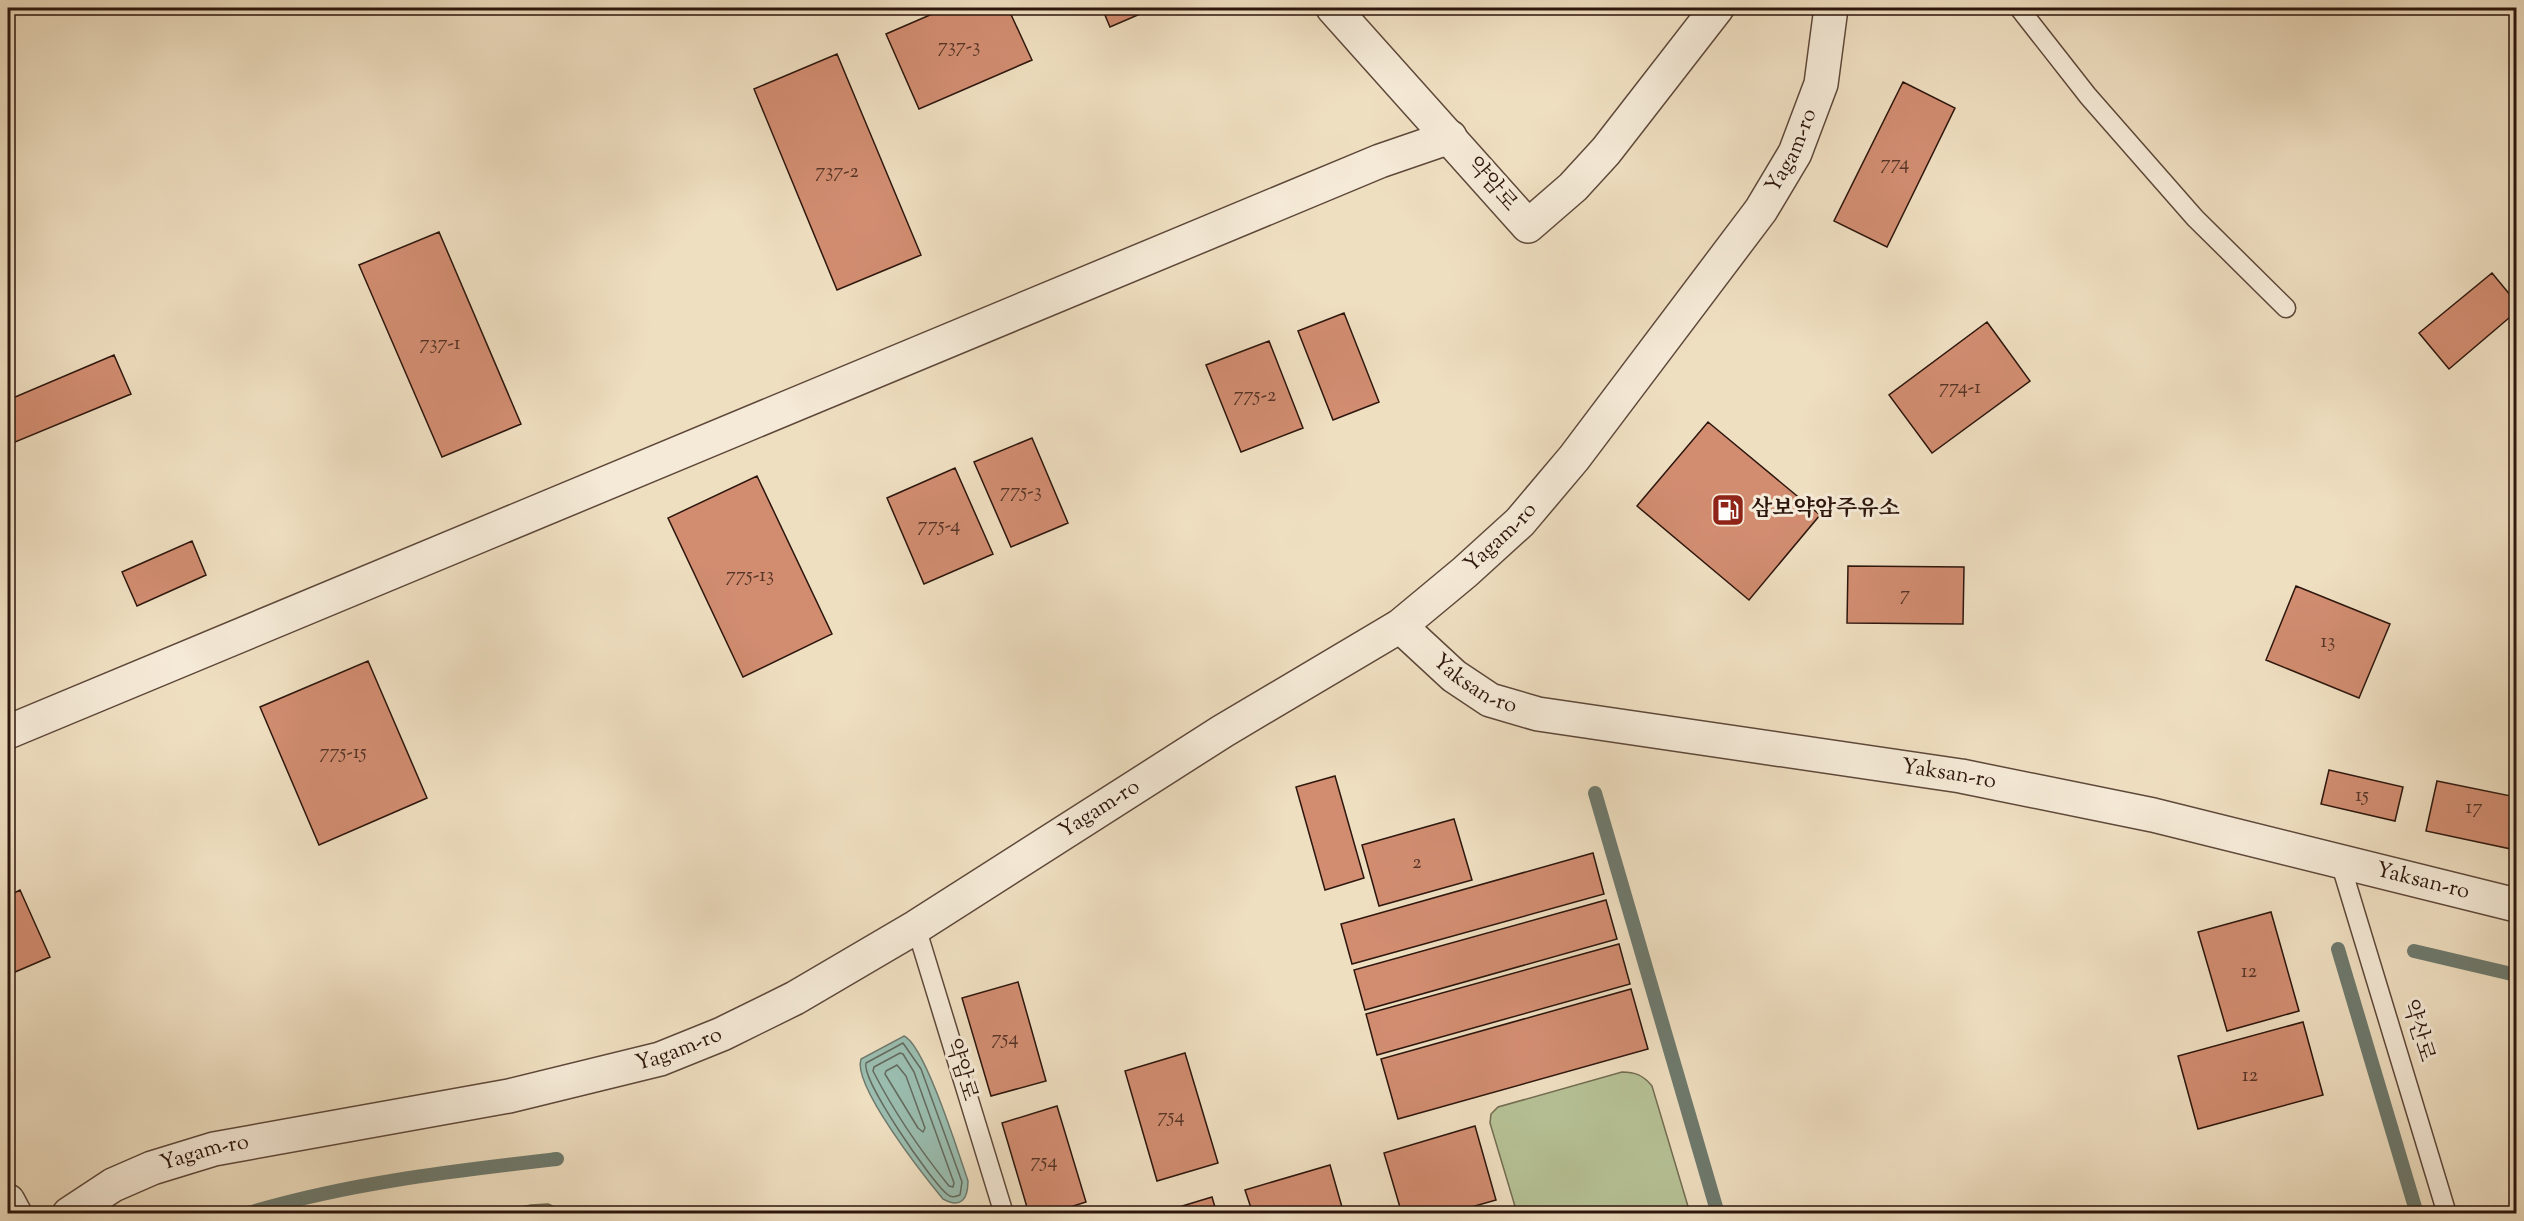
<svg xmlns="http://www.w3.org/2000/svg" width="2524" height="1221" font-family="'Sorts Mill Goudy','Noto Serif KR',serif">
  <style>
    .green { fill: #b6c296; stroke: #726c52; stroke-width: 1.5 }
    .water { fill: #9abdaf; stroke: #6e7a6e; stroke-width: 1.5 }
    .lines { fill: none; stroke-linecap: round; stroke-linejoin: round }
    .shore { stroke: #646a5e; stroke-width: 1.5 }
    .stream { stroke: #6e7a6e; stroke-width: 14 }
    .building { fill: #d28d71; stroke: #2d160d; stroke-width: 1.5 }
    .service-casing { stroke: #5e483a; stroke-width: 21 }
    .minor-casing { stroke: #5e483a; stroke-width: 36 }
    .tertiary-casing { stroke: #5e483a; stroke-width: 36 }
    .service { stroke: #f5ead7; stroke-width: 18 }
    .minor { stroke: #f5ead7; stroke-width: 33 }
    .tertiary { stroke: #f5ead7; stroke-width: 33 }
    .labels { text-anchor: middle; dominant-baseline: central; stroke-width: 6; stroke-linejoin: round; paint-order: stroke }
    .number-label { font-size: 20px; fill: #563426 }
    .street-label { font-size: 22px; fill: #2d160d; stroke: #f5ead7 }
    .poi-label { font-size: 22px; font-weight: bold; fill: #2d160d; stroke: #f5ead7; text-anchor: start }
  </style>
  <rect width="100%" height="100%" fill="#efdfc1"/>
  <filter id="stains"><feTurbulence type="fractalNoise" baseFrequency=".00333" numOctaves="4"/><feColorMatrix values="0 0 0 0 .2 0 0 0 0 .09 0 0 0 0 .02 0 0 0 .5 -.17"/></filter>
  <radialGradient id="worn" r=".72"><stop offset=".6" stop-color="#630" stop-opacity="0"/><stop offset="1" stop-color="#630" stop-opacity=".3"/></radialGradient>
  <path class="green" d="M1622,1072C1635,1072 1643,1075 1652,1086L1690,1213H1517L1490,1123L1491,1114L1498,1107Z
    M548,1204L559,1209L563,1213H492L531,1205Z"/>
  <path class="water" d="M904,1036C925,1045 959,1155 968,1181C968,1199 961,1209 943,1199C924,1176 852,1085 861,1059Z"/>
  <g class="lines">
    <path class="shore" d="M903,1043L921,1069L962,1182L960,1195C955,1197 951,1198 947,1194C931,1181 861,1080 866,1063Z
      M900,1053L903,1054L914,1072L954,1183L953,1187L949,1186C920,1150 894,1112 873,1071L874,1067Z
      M897,1065L906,1076L925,1128L923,1132L918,1128L885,1074L886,1071Z"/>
    <path class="stream" d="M1595,793L1718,1214
      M2338,949L2417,1214
      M2414,951L2516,975
      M245,1214C346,1183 453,1171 557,1159"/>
  </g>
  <path class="building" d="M946,8H1008L1032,60L919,109L886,34Z
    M1102,8H1154L1110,27Z
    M837,54L921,255L837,290L754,89Z
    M1903,82L1955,108L1887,247L1834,221Z
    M439,232L521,424L442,457L359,265Z
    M2492,273L2516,302V312L2449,369L2419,333Z
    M1344,313L1379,402L1333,420L1298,331Z
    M1987,322L2030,381L1932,453L1889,395Z
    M1269,341L1303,428L1241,452L1206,365Z
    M114,355L131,394L8,445V400Z
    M1708,422L1820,515L1749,600L1637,506Z
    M1032,438L1068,523L1011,547L974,462Z
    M955,468L993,554L924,584L887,498Z
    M757,476L832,634L743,677L668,518Z
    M192,541L206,575L137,606L122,572Z
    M1848,566L1964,567L1963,624L1847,623Z
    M2296,586L2390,624L2359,698L2266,660Z
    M368,661L427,798L319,845L260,707Z
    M2329,770L2403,787L2395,821L2321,804Z
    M1335,776L1364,878L1325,890L1296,787Z
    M2437,781L2516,797V819L2511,849L2426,831Z
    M1454,819L1472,880L1379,906L1362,845Z
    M1593,853L1604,894L1352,964L1341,924Z
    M20,890L50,957L8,975V896Z
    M1606,900L1617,939L1365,1010L1354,970Z
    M2271,912L2299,1011L2227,1031L2198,932Z
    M1619,944L1630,984L1377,1055L1366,1014Z
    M1018,982L1046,1081L991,1096L962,998Z
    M1631,989L1648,1049L1398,1119L1381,1059Z
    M2303,1022L2323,1095L2198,1129L2178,1056Z
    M1185,1053L1218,1163L1157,1181L1125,1071Z
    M1057,1106L1086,1202L1048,1214H1029L1002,1123Z
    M1475,1126L1496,1200L1447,1214H1402L1384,1153Z
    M1330,1165L1344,1214H1253L1245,1190Z
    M1212,1197L1217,1214H1156Z"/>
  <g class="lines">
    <defs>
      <path id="service" d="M2019,8L2088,96L2195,218L2286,308
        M2340,862L2447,1214
        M916,927L1004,1214"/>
      <g id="minor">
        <path d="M1333,8L1528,226L1573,187L1606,151L1717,8"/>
        <path id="s1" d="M1400,626L1454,676L1490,700L1538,714L1961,776L2153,815L2516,905"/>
        <path d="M8,732L1380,161L1450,137"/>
        <path d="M8,1201L15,1214"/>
      </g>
      <g id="tertiary">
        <path id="s2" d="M69,1214L113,1185L152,1168L214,1149L509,1096L660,1059L722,1034L795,998L916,927L1223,731L1400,626L1465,572L1520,522L1574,458L1761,210L1795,153L1821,84L1831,8"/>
      </g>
    </defs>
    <use href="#service" class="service-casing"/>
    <use href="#minor" class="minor-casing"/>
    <use href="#tertiary" class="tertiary-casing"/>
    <use href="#service" class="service"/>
    <use href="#minor" class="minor"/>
    <use href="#tertiary" class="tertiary"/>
  </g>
  <defs>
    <symbol id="fuel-square" viewBox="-11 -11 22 22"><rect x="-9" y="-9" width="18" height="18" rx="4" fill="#8f2418" stroke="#f5ead7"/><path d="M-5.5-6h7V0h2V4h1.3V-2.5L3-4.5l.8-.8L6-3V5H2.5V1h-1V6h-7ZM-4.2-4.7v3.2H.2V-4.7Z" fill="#fff"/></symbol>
  </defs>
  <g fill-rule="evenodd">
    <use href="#fuel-square" x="1709" y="491" width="38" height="38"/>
  </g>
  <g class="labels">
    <g class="number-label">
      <text x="959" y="47">737-3</text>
      <text x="1895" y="164">774</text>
      <text x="837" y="172">737-2</text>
      <text x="440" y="344">737-1</text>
      <text x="1960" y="388">774-1</text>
      <text x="1255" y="396">775-2</text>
      <text x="1021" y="492">775-3</text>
      <text x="939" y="526">775-4</text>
      <text x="750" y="576">775-13</text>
      <text x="1905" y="595">7</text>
      <text x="2328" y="642">13</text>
      <text x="343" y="753">775-15</text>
      <text x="2362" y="796">15</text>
      <text x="2474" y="808">17</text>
      <text x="1417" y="863">2</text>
      <text x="2249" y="972">12</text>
      <text x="1005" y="1039">754</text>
      <text x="2250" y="1076">12</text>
      <text x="1171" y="1117">754</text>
      <text x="1044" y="1162">754</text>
    </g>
    <g class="street-label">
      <text stroke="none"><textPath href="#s2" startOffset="2094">Yagam-ro</textPath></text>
      <text transform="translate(1491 185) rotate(49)">약암로</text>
      <text stroke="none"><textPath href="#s2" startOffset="1608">Yagam-ro</textPath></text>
      <text stroke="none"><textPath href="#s1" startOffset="96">Yaksan-ro</textPath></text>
      <text stroke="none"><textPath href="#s1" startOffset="582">Yaksan-ro</textPath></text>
      <text stroke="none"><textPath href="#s2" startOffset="1122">Yagam-ro</textPath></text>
      <text stroke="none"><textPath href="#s1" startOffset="1068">Yaksan-ro</textPath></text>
      <text transform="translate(2417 1031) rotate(73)">약산로</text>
      <text stroke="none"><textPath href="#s2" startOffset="636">Yagam-ro</textPath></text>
      <text transform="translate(960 1070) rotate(73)">약암로</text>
      <text stroke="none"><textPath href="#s2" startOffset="150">Yagam-ro</textPath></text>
    </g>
    <g class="poi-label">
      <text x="1751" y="510">삼보약암주유소</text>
    </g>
  </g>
  <rect width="2524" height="1221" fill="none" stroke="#efdfc1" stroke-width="30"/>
  <rect x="9" y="9" width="2506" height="1203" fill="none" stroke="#2d160d" stroke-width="3"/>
  <rect x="15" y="15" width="2494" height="1191" fill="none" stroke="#2d160d" stroke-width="1.5"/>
  <rect width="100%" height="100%" filter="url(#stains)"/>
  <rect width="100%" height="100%" fill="url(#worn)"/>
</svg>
